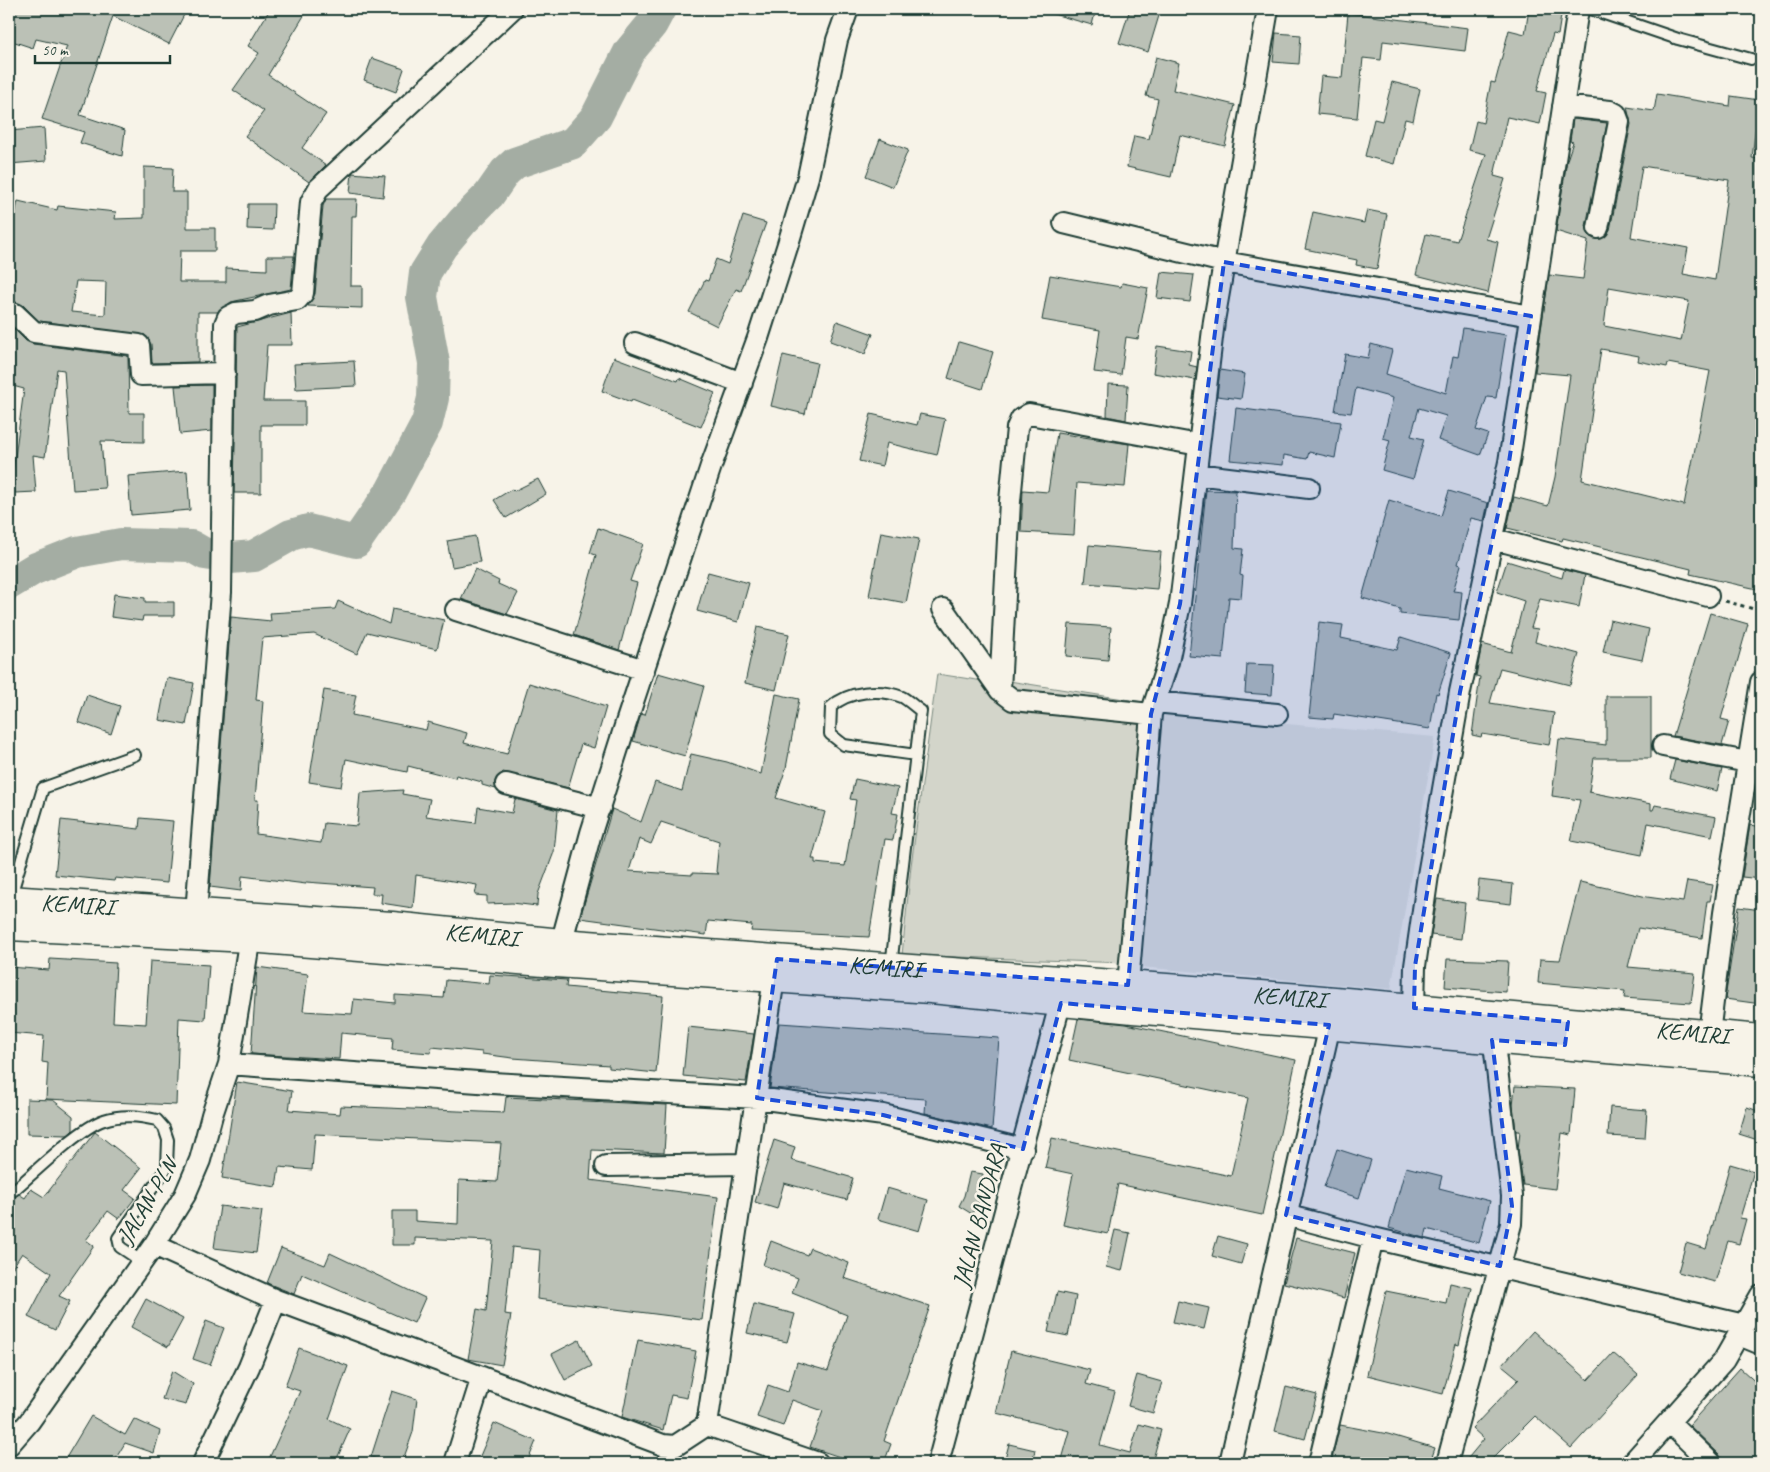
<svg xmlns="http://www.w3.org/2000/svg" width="1770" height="1472" font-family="Caveat,sans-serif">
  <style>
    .built { fill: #e5e4d9 }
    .green { fill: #d3d5ca; stroke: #79897f }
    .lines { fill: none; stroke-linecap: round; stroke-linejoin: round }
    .river { stroke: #a4ada3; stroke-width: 32 }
    .building { fill: #bbc1b6; stroke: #1f3d34; fill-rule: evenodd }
    .lane-casing { stroke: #1f3d34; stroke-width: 14 }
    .street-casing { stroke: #1f3d34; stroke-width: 24 }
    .highway-casing { stroke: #1f3d34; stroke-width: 31 }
    .path { stroke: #1f3d34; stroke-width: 3; stroke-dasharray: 4 4; stroke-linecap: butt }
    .lane { stroke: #f7f3e8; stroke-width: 10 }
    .street { stroke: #f7f3e8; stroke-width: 20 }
    .highway { stroke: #f7f3e8; stroke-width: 28 }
    .marked { fill: #1d4ed8; fill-opacity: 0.2; stroke: #1d4ed8; stroke-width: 4; stroke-dasharray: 10 6; stroke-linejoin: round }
    .labels { text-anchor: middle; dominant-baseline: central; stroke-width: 5; stroke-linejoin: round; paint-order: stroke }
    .street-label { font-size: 24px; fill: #1f3d34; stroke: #f7f3e8 }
  </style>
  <rect width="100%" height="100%" fill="#f7f3e8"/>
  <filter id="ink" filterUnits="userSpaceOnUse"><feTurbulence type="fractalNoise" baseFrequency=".02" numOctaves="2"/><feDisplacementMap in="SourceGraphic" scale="10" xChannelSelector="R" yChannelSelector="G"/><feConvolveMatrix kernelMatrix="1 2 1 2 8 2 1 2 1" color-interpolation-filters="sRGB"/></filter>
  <g filter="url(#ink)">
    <path class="built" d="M1162,713L1435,737L1391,989L1140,967Z"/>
    <path class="green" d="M937,674L997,683L1009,681L1143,702L1138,747L1126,963L902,955L911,866Z"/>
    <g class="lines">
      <path class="river" d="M9,584L34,569L77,552L121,544L191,546L205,554L230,558L254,556L291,535L308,530L356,542L391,491L427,423L433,398L434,363L422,297L425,273L442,246L463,221L489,195L505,172L515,163L573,143L596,117L629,52L652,24L660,9"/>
    </g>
    <path class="building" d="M9,9H187L169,44L113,16L80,115L125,130L122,156L80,143L84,132L42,119L67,46L36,39L33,48L9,40Z
      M270,9H308L268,75L326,114L302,148L326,165L309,182L245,136L264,111L233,90L259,53L248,46Z
      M1050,9H1096L1092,25L1050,13Z
      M1130,9H1161L1148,52L1119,43Z
      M1529,9H1562L1558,35L1553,34L1537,91L1546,93L1540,124L1507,117L1494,176L1505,179L1486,239L1498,242L1488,293L1416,275L1426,234L1457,241L1486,154L1469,150L1476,121L1483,123L1491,82L1495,83L1509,30L1525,34Z
      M1348,13L1468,28L1465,51L1383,41L1381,60L1363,58L1357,118L1317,114L1321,76L1342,78Z
      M1276,33L1301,35L1299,64L1273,62Z
      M1156,57L1179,63L1173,90L1235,105L1225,146L1180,135L1171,177L1127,167L1134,136L1149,139L1158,99L1146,96Z
      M372,58L404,69L396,92L364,80Z
      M1392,82L1420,89L1413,121L1405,119L1394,164L1365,156L1374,119L1382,121Z
      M1657,94L1730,106L1731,96L1759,100L1752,158L1761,159V572L1757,589L1690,574L1691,569L1563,538L1562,541L1507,528L1514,497L1548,506L1555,477L1570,375L1535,372L1549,275L1583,279L1588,241L1556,231L1567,160L1573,142L1570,141L1573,119L1607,123L1586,226L1590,237L1601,239L1610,230L1631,124L1627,107L1654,111ZM1642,166L1729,180L1715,280L1683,274L1688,248L1631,237ZM1609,287L1689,301L1681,341L1604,326ZM1601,349L1639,356L1638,361L1667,367L1668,363L1710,371L1684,505L1582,480Z
      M44,128L46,161L9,164V131Z
      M880,139L908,150L893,187L866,176Z
      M144,167L173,168L172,192H187V228H215V251H180L179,282H226V268L267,270V256H294L291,289L231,302L218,312H198V362L152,363L151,344L145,335L39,321L23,305L9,300V241L18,201L57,210L58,206L116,212L115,219L144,218ZM76,281L106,282L105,315L71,312Z
      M352,173L385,176L383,197L350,193Z
      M326,199H357L356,216H352L351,286H362V308L308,306L315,294L323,206Z
      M248,204H274L273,230L247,229Z
      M1367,210L1387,214L1377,269L1356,265L1357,260L1305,249L1313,212L1364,223Z
      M743,216L766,223L741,291L736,289L717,326L689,312L705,280L708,281L716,259L728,264Z
      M1161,272L1194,275L1190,302L1157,298Z
      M1050,275L1121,287L1122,283L1148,288L1138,339L1126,337L1121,375L1094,372L1100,330L1042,320Z
      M291,313L292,345H267L263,401H305V425H261V493H234L237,327Z
      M837,321L873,334L865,354L830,341Z
      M9,324L26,341L33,344L128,356L129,413H144V442L101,441L105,488L73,490L64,370L57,369L45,457L33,455L36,492L15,493L13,472L24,389L9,385Z
      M1463,328L1506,335L1496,398L1487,397L1476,430L1488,434L1480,455L1438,440L1446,416L1419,408L1411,436L1424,439L1413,479L1382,470L1390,440L1383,438L1393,398L1356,388L1351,413L1335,411L1345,354L1368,358L1371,344L1392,350L1386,374L1446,393L1453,356L1458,357Z
      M959,342L993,352L982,389L948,378Z
      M1157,346L1191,351L1189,365L1197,367L1195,380L1153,373Z
      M783,355L817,363L805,414L771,406Z
      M614,357L678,381L679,378L715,393L701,427L632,400L631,402L602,391Z
      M354,361L356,386L296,389L294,364Z
      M1220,370L1245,374L1241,399L1217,396Z
      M1108,384L1128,385L1126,420L1107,416Z
      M212,385V431L180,434L175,386Z
      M1236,408L1341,422L1335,458L1309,452L1307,459L1284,455L1283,465L1230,460Z
      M871,414L917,425L920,414L945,419L937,455L887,443L882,466L859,461Z
      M1057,433L1129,444L1125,487L1077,483L1074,535L1021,532L1023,490L1048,492Z
      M187,471L190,510L131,515L128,476Z
      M538,479L546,494L506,518L494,500L512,489L514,491Z
      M1206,490L1236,491L1234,548L1243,549L1240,575L1243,576L1241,598L1229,597L1223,659L1189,656Z
      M1449,491L1488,503L1484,521L1471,518L1458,564L1461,565L1453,591L1462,592L1459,620L1400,614V609L1362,598L1389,500L1441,516Z
      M598,528L643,544L630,581L637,583L619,650L574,635L596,555L590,553Z
      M881,532L919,539L906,603L869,596Z
      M475,536L480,562L452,567L447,541Z
      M1089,545L1161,552L1157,589L1085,583Z
      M1507,561L1562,578L1564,570L1585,575L1579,607L1540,599L1531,628L1538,629L1535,642L1579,654L1570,685L1500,668L1490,703L1554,713L1549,745L1482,734L1481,737L1472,735L1480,677L1476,676L1482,644L1511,652L1524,601L1497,592Z
      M475,569L499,581L498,584L518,593L507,614L461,599Z
      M708,572L749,583L738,622L697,611Z
      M114,594L145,598V602H174V616H143L142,621L111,617Z
      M338,601L389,624L392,609L444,620L437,649L367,632L357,654L314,634L262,638L256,700L263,701L255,800H258L256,834L321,843L324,823L357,826L360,793L403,790L402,794L430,799L426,816L476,823L478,807L512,813L515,799L558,810L554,852L538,894L537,906L512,903L487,904V896L475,895L477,885L416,875L413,908L381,903L382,894H372L373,887L306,882V884L242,876L241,891L210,887L231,617L271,621L270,613L335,609Z
      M1710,613L1748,624L1721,719L1729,721L1722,745L1673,736Z
      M1610,620L1649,629L1642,660L1603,652Z
      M1319,622L1343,625L1341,638L1397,650L1401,637L1451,653L1438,694L1436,693L1430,729L1334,714L1333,719L1309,717Z
      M1069,624L1111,627L1108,660L1066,656Z
      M757,627L789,634L776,690L745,683Z
      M1247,664L1274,665L1272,695L1245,693Z
      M658,673L704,686L685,756L633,741L641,714L645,715Z
      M167,678L194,683L186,725L159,720Z
      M529,683L606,707L594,748L581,744L568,788L503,772L495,781L496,789L482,785V782L456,775L455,778L408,766L407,772L346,759L341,787L309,782L324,690L356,695L352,715L426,730L428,722L467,733L464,743L507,754Z
      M776,694L799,699L786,768L776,798L825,812L812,859H815V863L845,866L856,800L850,799L855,779L898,788L892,813L898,814L893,840L885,839L869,937L751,931L752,925L708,921L706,935L580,918L612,809L641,822L655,782L682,791L691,754L727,762L761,774ZM661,822L719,841L716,872L719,874L692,873V875L629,871L639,839L651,844Z
      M87,695L120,706L111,734L78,722Z
      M1606,696H1651V758H1594L1589,792L1651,804V810H1653L1655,805L1716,817L1712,836L1648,823L1642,855L1571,841L1580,800L1552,796L1559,739L1606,745Z
      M1675,760L1722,769L1717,791L1670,779Z
      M140,818L173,821L167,883L115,878L114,881L55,875L61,820L139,829Z
      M1750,825L1761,827V879L1742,877Z
      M1479,880L1513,884L1511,904L1477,900Z
      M1687,881L1713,885L1710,901H1707L1702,938L1638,928L1628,967L1695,973L1691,1003L1624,998L1625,991L1538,983L1540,959L1560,960L1580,882L1647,897L1683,902Z
      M1437,899L1465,903L1461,939L1431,935Z
      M1739,907L1761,910V1004L1725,999Z
      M50,959L116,963L113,1022L146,1024L150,961L209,965L205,1020L179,1018L176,1105L46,1099L48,1063L42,1062L44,1036L9,1033V967L49,970Z
      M1447,959L1508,961L1506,992L1445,987Z
      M257,967L308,974L303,1011L352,1014L354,999L395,1003V995L444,998L446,980L489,984L490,975L567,980L566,987L663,996L656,1073L609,1068V1065L513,1058L482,1054V1052L432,1047L431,1053L392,1050L393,1038L341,1033L339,1059L251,1054Z
      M1078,1019L1126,1024L1296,1060L1262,1215L1118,1184L1108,1234L1063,1225L1073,1174L1045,1168L1052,1138L1231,1176L1248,1098L1069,1060Z
      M779,1023L999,1038L992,1129L925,1113L926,1099L770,1088Z
      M688,1027L754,1034L746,1082L683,1076Z
      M237,1082L292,1091L289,1110L340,1114L341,1106L504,1113L506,1097L667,1105L664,1153L592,1150L590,1180L718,1197L702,1320L537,1299L540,1250L512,1247L505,1314L511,1315L502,1365L468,1359L477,1309L486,1311L493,1241L415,1238V1245H392V1211H415V1221L458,1224L459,1180L497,1182L501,1143L315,1134L312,1170L279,1167L276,1187L222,1178Z
      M1515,1086L1575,1089L1571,1135L1562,1133L1555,1189L1523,1185L1518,1149L1520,1131H1516L1513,1105Z
      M27,1099L53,1100L73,1116V1130L68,1135L27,1134Z
      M1610,1107L1647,1110L1645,1138L1608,1136Z
      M1747,1107L1761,1112V1141L1739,1134Z
      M95,1132L141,1168L124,1190L135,1198L119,1219L108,1211L86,1240L94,1246L59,1296L70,1301L55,1330L28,1317L51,1273L22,1253L9,1273V1194L15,1197L19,1194L25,1198L31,1189L44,1197Z
      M774,1140L795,1147L791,1160L853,1178L847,1200L784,1183L777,1209L755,1202Z
      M1337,1149L1371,1160L1359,1198L1324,1187Z
      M1730,1164L1754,1171L1740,1218L1746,1219L1739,1244L1728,1241L1715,1282L1678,1272L1686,1243L1706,1249Z
      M1406,1167L1442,1176L1439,1188L1490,1201L1479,1243L1427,1229L1425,1238L1389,1228Z
      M970,1172L983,1174L978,1200L979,1201L972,1214L959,1206L964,1196Z
      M887,1188L928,1200L919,1231L878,1219Z
      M220,1206L262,1211L256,1253L214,1248Z
      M1115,1230L1130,1233L1122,1271L1106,1267Z
      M1218,1236L1247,1244L1241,1264L1212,1256Z
      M1296,1238L1355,1253L1344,1298L1284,1283Z
      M771,1241L807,1255L810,1248L849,1263L844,1278L930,1306L884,1441L891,1444L884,1463H858L810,1447L823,1411L792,1400L783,1426L757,1417L768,1385L788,1392L797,1362L828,1371L847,1315L792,1293L798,1278L763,1265Z
      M281,1248L325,1265L330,1253L425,1298L414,1323L302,1274L294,1294L267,1283Z
      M1450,1283L1472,1288L1459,1345L1456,1344L1443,1394L1367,1375L1386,1291L1446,1303Z
      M1057,1292L1076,1296L1068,1336L1048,1332Z
      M146,1299L183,1319L168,1347L131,1327Z
      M1178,1301L1209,1308L1204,1329L1173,1322Z
      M754,1304L795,1314L787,1342L747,1333Z
      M206,1321L224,1328L210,1365L193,1359Z
      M1533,1331L1588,1380L1613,1353L1638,1375L1571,1448L1535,1416L1488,1463H1464L1484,1439L1472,1428L1519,1379L1502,1365Z
      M579,1340L592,1366L565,1380L552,1354Z
      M638,1340L696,1351L687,1398L671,1395L663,1430L622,1417Z
      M299,1348L348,1366L329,1419L350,1429L335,1463H267L300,1391L285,1386Z
      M1011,1351L1090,1370L1086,1384L1115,1392L1100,1445L1130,1453L1139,1424L1161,1430L1152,1463H1061L1070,1431L996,1413Z
      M1740,1368L1761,1387V1463H1723L1719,1454L1689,1425Z
      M172,1371L193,1384L186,1405L162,1399Z
      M1137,1375L1162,1382L1153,1413L1128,1406Z
      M1286,1387L1317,1395L1305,1439L1275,1431Z
      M392,1391L417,1399L413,1432L402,1463H390L371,1457Z
      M91,1416L125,1435L134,1419L160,1431L154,1453L125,1443L113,1463H63Z
      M494,1423L536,1441L527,1463H477Z
      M1340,1425L1388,1434L1435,1448L1430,1463H1331Z
      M1009,1444L1035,1450L1032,1463H1004Z"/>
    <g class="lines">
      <defs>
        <path id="lane" d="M1590,9L1678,39L1751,59
          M10,899L43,788L135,755
          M891,966L921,711C915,707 908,700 902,697C880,688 848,691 831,707L830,734L844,745L916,755
          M14,1190C34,1173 81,1127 104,1120C122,1114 139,1116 157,1120L164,1128L168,1140L167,1167L118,1238L120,1247L141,1261"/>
        <path id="street" d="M1563,106L1610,111L1616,114L1619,122L1598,228
          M1064,223L1224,262L1531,316
          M9,312L15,314L34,332L139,345L141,375L225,373
          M635,343L742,383
          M1196,474L1309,488
          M1494,539L1708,596
          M943,609L1000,690L1013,700L1151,714
          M456,610L644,670
          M1000,690L1010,501L1017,428L1021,419L1029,414L1199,445
          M1155,702L1277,714
          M1663,746L1748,762
          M506,784L600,808
          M196,913L221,592L225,324L228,317L236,313L255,311L269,305L297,300L303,293L311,202L319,188L512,9
          M558,955L591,833L625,726L712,463L758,338L788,244L808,177L837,40L848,9
          M1128,985L1151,714L1168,662L1180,604L1214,321L1268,9
          M1414,1008L1415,966L1428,875L1460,692L1509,462L1578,9
          M1709,1034L1724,913L1761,682
          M229,1064L492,1083L757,1098L883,1115L1023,1149
          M606,1166L747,1164
          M1286,1215L1373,1238L1744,1325
          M154,1245L276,1300L663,1445L675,1446L707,1425L776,965
          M1739,1335L1761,1344
          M1669,1422L1711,1463
          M707,1425L818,1463
          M9,1445L29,1422L154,1245L185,1195L200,1160L212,1115L229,1064L252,925
          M203,1463L249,1367L276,1300
          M455,1463L482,1377
          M938,1463L1064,989
          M1230,1463L1333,1012
          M1319,1463L1373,1238
          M1447,1463L1511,1224L1512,1196L1492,1027
          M1632,1463L1724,1360L1761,1295"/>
        <g id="highway">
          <path id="s1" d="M9,900L392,926L561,943L1301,998L1761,1039"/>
          <path d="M9,926L249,938L556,963L931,989L1133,1009L1761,1062"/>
        </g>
      </defs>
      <use href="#lane" class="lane-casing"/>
      <use href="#street" class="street-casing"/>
      <use href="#highway" class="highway-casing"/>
      <path class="path" d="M1725,601L1761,611"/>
      <use href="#lane" class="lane"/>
      <use href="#street" class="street"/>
      <use href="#highway" class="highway"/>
    </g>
  </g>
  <path class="marked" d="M1224,262L1531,316L1509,462L1460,692L1415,966L1414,1008L1568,1022L1565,1045L1492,1040L1512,1206L1500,1266L1286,1215L1329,1025L1061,1003L1023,1149L883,1115L757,1098L777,959L1128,985L1151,714L1180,604Z"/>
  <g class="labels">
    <g class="street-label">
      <text stroke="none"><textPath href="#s1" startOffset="69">KEMIRI</textPath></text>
      <text stroke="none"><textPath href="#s1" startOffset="474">KEMIRI</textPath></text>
      <text stroke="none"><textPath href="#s1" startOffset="879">KEMIRI</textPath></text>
      <text stroke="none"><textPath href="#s1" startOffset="1284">KEMIRI</textPath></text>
      <text stroke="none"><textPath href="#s1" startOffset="1689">KEMIRI</textPath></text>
      <text transform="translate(147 1201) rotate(-59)">JALAN PLN</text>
      <text transform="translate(979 1216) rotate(-75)">JALAN BANDARA</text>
    </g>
  </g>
  <rect width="1770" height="1472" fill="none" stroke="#f7f3e8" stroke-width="30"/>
  <rect x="15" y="15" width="1740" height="1442" fill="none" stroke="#1f3d34" stroke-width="2" filter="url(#ink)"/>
  <path d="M35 55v8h135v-8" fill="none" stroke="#1f3d34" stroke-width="2.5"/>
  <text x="42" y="55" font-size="15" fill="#1f3d34" stroke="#f7f3e8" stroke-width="4" paint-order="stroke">50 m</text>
</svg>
